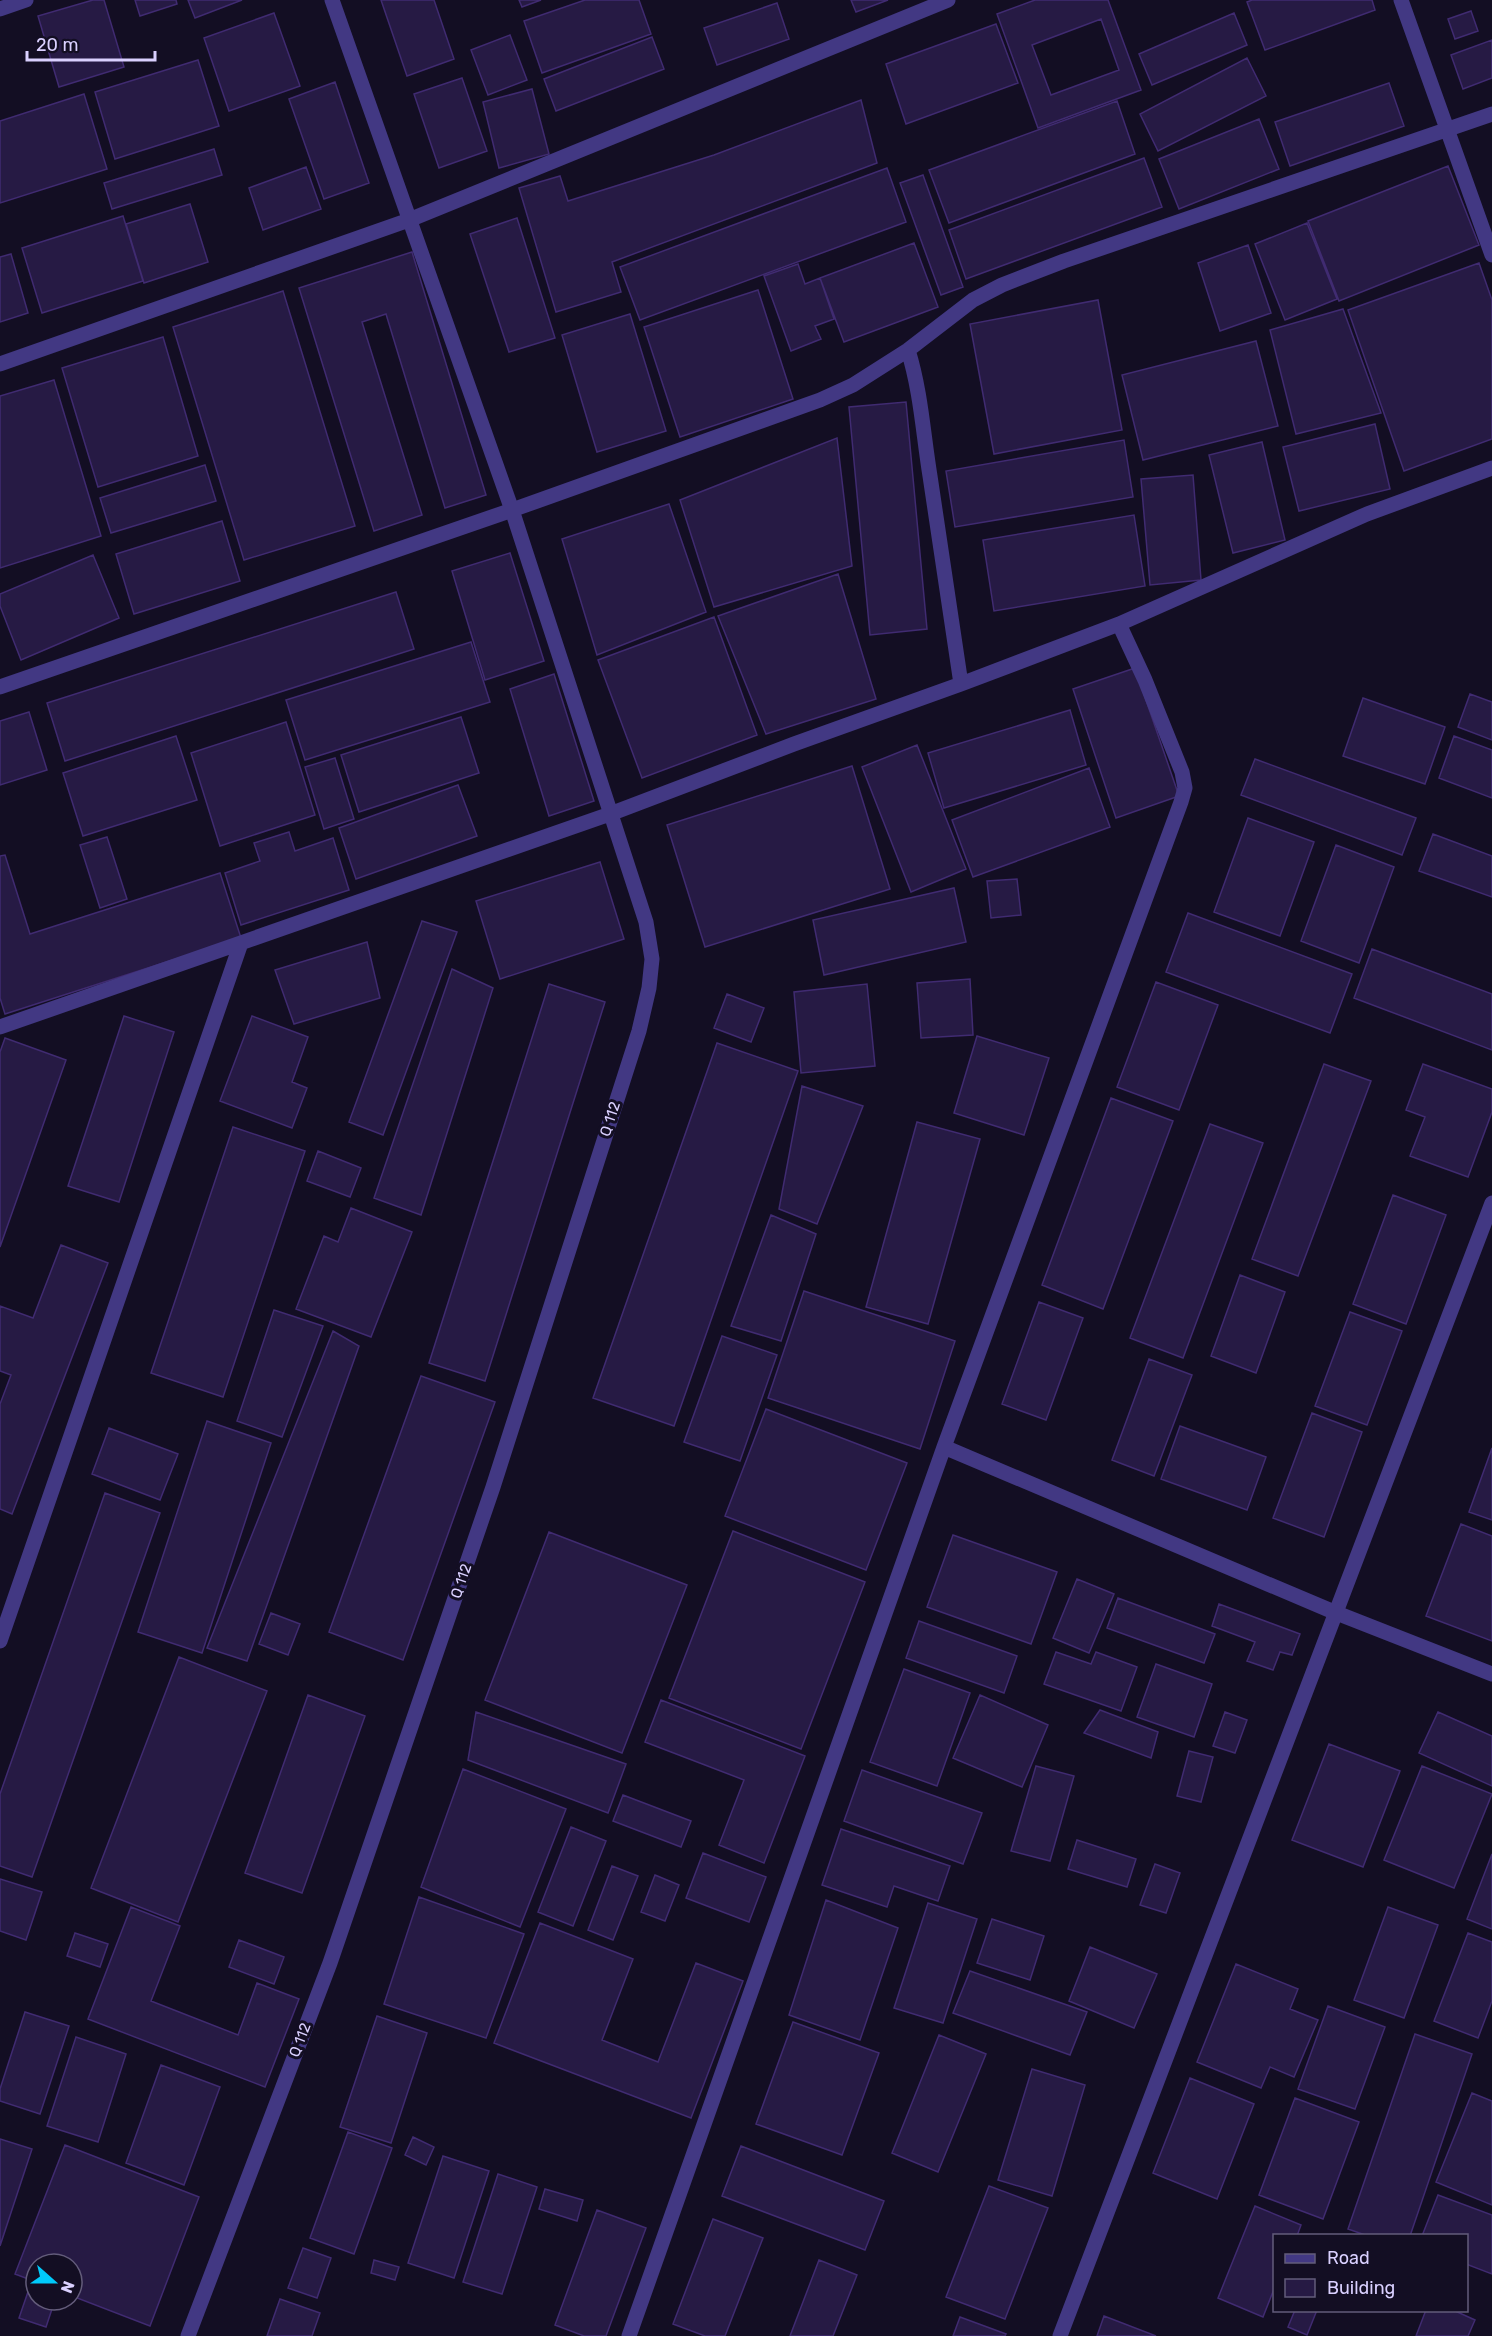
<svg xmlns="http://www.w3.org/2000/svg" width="1492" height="2336" font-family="Rubik,sans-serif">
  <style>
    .building { fill: #261a44; stroke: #402b71; stroke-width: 1.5; fill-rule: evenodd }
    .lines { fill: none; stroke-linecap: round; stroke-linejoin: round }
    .minor { stroke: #423883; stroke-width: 15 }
    .labels { text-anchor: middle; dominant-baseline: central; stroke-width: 6; stroke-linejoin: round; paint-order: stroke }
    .street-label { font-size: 15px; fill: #dad0ff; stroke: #130e23 }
  </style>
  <rect width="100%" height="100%" fill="#130e23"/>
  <path class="building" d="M93,0H104L124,67L59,87L38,16Z
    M135,0H176L177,4L140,16Z
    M188,0H242L195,18Z
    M381,0H434L454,59L407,76Z
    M519,0H541L522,7Z
    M585,0H639L651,34L542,73L524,21Z
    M851,0H888L856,12Z
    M1035,0H1108L1141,90L1038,128L997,14ZM1101,19L1119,70L1051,95L1032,45Z
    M1252,0H1372L1375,10L1265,50L1247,2Z
    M777,3L789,39L717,65L704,28Z
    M1471,11L1478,31L1455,39L1448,19Z
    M274,13L300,86L229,111L204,38Z
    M1234,13L1247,45L1152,85L1139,54Z
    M996,24L1018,83L906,124L886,64Z
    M510,35L527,80L488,95L471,50Z
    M652,37L664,69L556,111L544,79Z
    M1492,40V78L1463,89L1451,55Z
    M1247,58L1266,96L1158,151L1140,114Z
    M198,60L219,126L115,159L95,92Z
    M462,78L487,151L439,168L414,94Z
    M335,82L369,183L324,199L289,99Z
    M1389,83L1404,126L1290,166L1275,122Z
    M532,89L549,154L499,168L483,102Z
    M84,94L107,169L0,203V121Z
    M861,100L877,163L612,262L621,292L556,312L519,188L560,176L568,201L714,155Z
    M1117,101L1135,154L949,223L929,170Z
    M1259,119L1279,169L1179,209L1159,159Z
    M214,149L222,175L112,209L104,183Z
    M1144,158L1162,207L966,279L949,230Z
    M1448,166L1479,245L1339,301L1308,221Z
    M306,167L321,209L263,230L249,188Z
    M887,168L906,222L640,320L620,267Z
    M923,175L963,287L941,295L900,183Z
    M190,204L208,262L144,283L126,224Z
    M123,216L143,281L42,313L22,248Z
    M517,218L555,338L509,352L470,234Z
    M1307,223L1337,299L1285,320L1255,244Z
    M914,243L938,307L844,342L820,278Z
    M1248,245L1271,313L1220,331L1198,263Z
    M412,252L486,495L445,508L386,314L362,322L422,515L374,531L299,288Z
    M11,254L28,313L0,322V257Z
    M1479,263L1492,300V439L1404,471L1348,310Z
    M798,264L805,284L820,278L834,319L815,326L821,339L791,351L764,276Z
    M758,290L793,399L680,437L644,327Z
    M283,291L355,526L244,560L173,327Z
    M1098,300L1122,430L994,454L970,324Z
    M1343,309L1381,413L1296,434L1270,330Z
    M630,314L666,431L597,452L562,335Z
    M163,337L198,456L98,487L62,368Z
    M1256,341L1278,426L1143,460L1122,375Z
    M54,380L101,536L0,568V396Z
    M906,402L927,629L870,635L849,407Z
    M1375,424L1390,489L1299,511L1283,447Z
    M837,438L852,566L714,607L680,500Z
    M1124,440L1133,497L955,527L946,471Z
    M1262,442L1285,540L1233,553L1209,455Z
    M205,465L216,501L111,533L100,498Z
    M1193,475L1201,580L1150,585L1141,479Z
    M669,504L706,612L597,655L562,539Z
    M1134,515L1145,586L994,611L983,540Z
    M222,521L240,581L134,614L116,554Z
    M510,553L544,661L485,680L452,571Z
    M93,555L119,618L21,660L0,606V594Z
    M838,574L876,699L766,734L718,616Z
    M396,592L414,649L65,761L47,703Z
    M714,617L757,735L642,778L598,660Z
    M471,642L490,702L305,760L286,700Z
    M1135,668L1179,796L1116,818L1073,689Z
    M554,674L594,801L549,816L510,689Z
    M1470,694L1492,702V740L1458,727Z
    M1363,698L1445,727L1425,784L1343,756Z
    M1070,710L1086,765L944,808L928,753Z
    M29,712L47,770L0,785V721Z
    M461,717L479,773L359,812L341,755Z
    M286,722L315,815L220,846L191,753Z
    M176,736L197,800L83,836L63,773Z
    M1454,736L1492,750V798L1439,778Z
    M917,745L966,869L911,892L862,767Z
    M335,758L354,819L324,829L305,767Z
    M1255,759L1416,818L1402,855L1241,795Z
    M852,766L890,889L705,947L667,825Z
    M1089,768L1110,827L973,877L952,820Z
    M458,785L477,836L356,879L339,828Z
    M1248,818L1314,842L1280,936L1214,912Z
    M289,832L295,851L333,838L349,890L241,925L225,873L260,861L254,843Z
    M1433,834L1492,856V897L1419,871Z
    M107,837L127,899L100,908L80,845Z
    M1336,845L1394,867L1359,963L1301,941Z
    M5,855L30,934L220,873L241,938L5,1014L0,998V856Z
    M600,862L624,939L500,979L476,901Z
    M1017,879L1021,915L991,918L987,881Z
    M954,888L966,942L824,975L813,920Z
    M1188,913L1352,974L1330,1033L1166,972Z
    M422,921L457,932L383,1135L349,1122Z
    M367,942L380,998L294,1024L275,970Z
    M1372,949L1492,994V1050L1354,998Z
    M452,969L493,988L421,1215L374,1198Z
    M970,979L973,1035L921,1038L917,983Z
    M1156,982L1218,1005L1179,1110L1117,1087Z
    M549,984L605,1002L485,1381L429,1363Z
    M867,984L875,1066L801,1073L794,992Z
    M727,994L764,1008L751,1042L714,1028Z
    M124,1016L174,1032L119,1202L68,1186Z
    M252,1016L308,1037L292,1082L307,1088L292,1128L220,1101Z
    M977,1036L1049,1058L1024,1135L954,1113Z
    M5,1038L66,1060L0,1247V1052Z
    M717,1043L798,1071L674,1426L593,1398Z
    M1324,1064L1371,1081L1298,1276L1252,1259Z
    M1423,1064L1492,1089V1112L1468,1177L1410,1156L1425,1117L1406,1110Z
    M802,1086L863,1106L817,1224L779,1209Z
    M1111,1098L1173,1121L1103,1309L1042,1285Z
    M917,1122L980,1139L928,1324L866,1307Z
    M1210,1124L1263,1143L1183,1358L1130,1338Z
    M233,1127L305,1151L223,1397L151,1373Z
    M318,1151L361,1168L350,1197L307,1181Z
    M1393,1195L1446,1215L1406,1324L1353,1304Z
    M351,1208L412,1232L371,1337L296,1309L324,1236L338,1242Z
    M771,1215L816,1234L781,1341L731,1326Z
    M61,1245L108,1263L12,1514L0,1509V1404L11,1375L0,1371V1306L33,1318Z
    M1240,1275L1285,1292L1256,1373L1211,1356Z
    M804,1291L955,1341L920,1449L768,1398Z
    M1039,1302L1083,1318L1046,1420L1002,1404Z
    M274,1310L323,1326L282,1437L237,1421Z
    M1350,1312L1402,1331L1367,1425L1315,1406Z
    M333,1331L359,1346L247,1661L207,1648Z
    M722,1336L777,1355L740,1461L684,1442Z
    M1149,1359L1192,1375L1154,1476L1112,1460Z
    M421,1376L495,1402L403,1660L329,1632Z
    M766,1409L907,1463L866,1570L725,1516Z
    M1312,1413L1362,1432L1324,1537L1273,1518Z
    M207,1421L271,1443L202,1653L138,1632Z
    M1180,1426L1266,1457L1247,1510L1161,1479Z
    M109,1428L178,1454L160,1500L92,1474Z
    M1492,1448V1520L1469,1512Z
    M105,1493L160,1513L32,1877L0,1866V1794Z
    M1461,1524L1492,1536V1641L1426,1616Z
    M733,1531L865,1582L801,1749L669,1698Z
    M549,1532L687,1585L622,1753L485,1700Z
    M953,1535L1057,1572L1031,1644L927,1607Z
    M1077,1579L1114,1594L1089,1653L1053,1638Z
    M1118,1598L1215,1634L1204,1663L1107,1628Z
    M1219,1604L1300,1634L1292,1655L1280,1652L1273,1670L1247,1661L1255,1642L1212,1626Z
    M271,1613L300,1624L288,1655L259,1644Z
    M919,1621L1017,1656L1004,1693L906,1658Z
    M1056,1652L1091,1664L1096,1652L1137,1667L1121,1711L1044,1684Z
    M179,1657L267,1691L178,1922L91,1888Z
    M1156,1664L1212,1684L1194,1737L1137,1717Z
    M904,1669L970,1693L937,1786L870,1762Z
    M308,1695L365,1716L302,1893L245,1873Z
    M980,1695L1048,1725L1022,1787L953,1758Z
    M661,1700L805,1756L764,1863L719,1845L744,1780L645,1742Z
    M1100,1710L1158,1732L1151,1758L1084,1733Z
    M476,1712L626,1764L608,1813L468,1760Z
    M1225,1712L1247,1720L1235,1753L1213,1746Z
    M1438,1712L1492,1736V1786L1419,1753Z
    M1329,1744L1400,1771L1363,1867L1292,1840Z
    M1189,1751L1213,1757L1201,1802L1177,1796Z
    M1036,1766L1074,1776L1050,1861L1011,1851Z
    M1422,1766L1492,1794L1454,1888L1384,1860Z
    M463,1769L566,1809L520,1927L421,1887Z
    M862,1770L982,1813L963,1864L844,1821Z
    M623,1795L691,1821L681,1847L613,1821Z
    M571,1827L606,1841L573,1926L538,1912Z
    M841,1829L950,1866L938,1901L894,1886L887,1907L822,1885Z
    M1077,1840L1136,1859L1127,1887L1068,1869Z
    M703,1853L766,1877L749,1922L686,1898Z
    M1492,1854V1929L1467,1919Z
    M1155,1864L1180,1873L1166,1913L1140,1905Z
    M612,1866L638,1876L613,1940L588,1930Z
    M655,1875L679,1885L665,1921L641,1912Z
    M0,1879L42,1892L26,1940L0,1931Z
    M419,1897L524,1934L486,2038L384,2004Z
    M826,1900L898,1928L860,2040L789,2015Z
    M928,1903L977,1919L943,2023L894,2008Z
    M131,1907L180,1926L151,2001L238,2035L257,1983L299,1999L265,2087L88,2019Z
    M1388,1907L1438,1925L1404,2018L1354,2000Z
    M992,1919L1044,1936L1030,1980L977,1963Z
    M540,1923L633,1959L602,2040L658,2062L696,1963L743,1981L691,2118L494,2043Z
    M75,1933L108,1944L100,1967L67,1956Z
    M1468,1933L1492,1942V2001L1478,2038L1434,2021Z
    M239,1940L284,1957L274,1984L229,1967Z
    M1090,1947L1157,1974L1134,2028L1069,2001Z
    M1236,1964L1298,1989L1290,2009L1318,2020L1294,2077L1270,2067L1261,2088L1197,2062Z
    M970,1971L1087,2012L1070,2055L953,2013Z
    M1328,2006L1385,2027L1355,2109L1298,2089Z
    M25,2012L69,2026L40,2114L0,2101V2089Z
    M377,2016L427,2033L391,2143L340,2127Z
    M793,2022L879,2053L842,2155L756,2124Z
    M1415,2034L1472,2054L1410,2236H1368L1348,2229Z
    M939,2035L986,2054L938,2172L892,2153Z
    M76,2037L126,2054L98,2142L47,2126Z
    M161,2065L220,2087L184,2185L126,2163Z
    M1032,2069L1085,2085L1052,2196L998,2180Z
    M1190,2078L1254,2104L1217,2199L1153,2173Z
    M1472,2093L1492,2101V2205L1436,2182Z
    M1295,2098L1359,2122L1323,2219L1259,2195Z
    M348,2132L392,2148L354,2254L310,2238Z
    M413,2137L434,2147L426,2165L405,2155Z
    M0,2139L32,2149L0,2246Z
    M65,2145L199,2197L150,2326L72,2296V2264H36V2282L15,2274Z
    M741,2146L884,2201L865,2250L722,2196Z
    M443,2156L489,2171L454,2278L408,2263Z
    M498,2174L537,2187L502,2294L463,2282Z
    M989,2186L1048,2208L1005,2319L946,2297Z
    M545,2189L583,2200L577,2221L539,2209Z
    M1438,2195L1492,2215V2274L1466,2264V2236H1422Z
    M1255,2206L1301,2225L1297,2236H1274V2289L1263,2317L1218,2298Z
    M597,2210L646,2228L606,2336H584L555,2325Z
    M713,2219L763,2238L725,2336H705L673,2324Z
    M303,2248L331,2258L317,2298L288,2288Z
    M374,2260L399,2267L395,2280L371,2273Z
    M819,2260L857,2275L833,2336H790Z
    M29,2289L36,2291V2300H55L46,2327L19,2318Z
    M280,2299L320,2313L312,2336H267Z
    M1295,2310H1317L1307,2335L1288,2327Z
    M1426,2310H1453L1475,2320L1468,2336H1416Z
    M1104,2316L1156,2336H1097Z
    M960,2317L1006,2334L1005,2336H953Z"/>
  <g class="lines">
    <path class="minor" d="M1401,0L1492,255
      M0,9L26,0
      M908,350C921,392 923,433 930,476C940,546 951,615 961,684
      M0,364L409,220L948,0
      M0,687L512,510L820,400L853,385L908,350L973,300L1002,285L1064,261L1492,114
      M0,1027L610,814L794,744L961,684L1119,624L1367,514L1492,468
      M944,1447L1334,1612L1492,1674
      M0,1641L241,943
      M188,2336L330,1963L493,1487L639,1031L649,988L652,959L646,922L512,510L332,0
      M629,2336L944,1447L1181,802L1185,788L1182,772L1145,680L1119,624
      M1060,2336L1492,1203"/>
  </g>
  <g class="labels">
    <g class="street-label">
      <text transform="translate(610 1119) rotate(-72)">Q 112</text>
      <text transform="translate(461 1581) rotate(-71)">Q 112</text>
      <text transform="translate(300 2040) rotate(-69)">Q 112</text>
    </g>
  </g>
  <rect x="1273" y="2234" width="195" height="78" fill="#130e23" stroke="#635c7b" stroke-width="1.5"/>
  <rect x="1285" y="2254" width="30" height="9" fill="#423883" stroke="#635c7b" stroke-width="1.5"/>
  <text x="1327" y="2264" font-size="18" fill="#dad0ff">Road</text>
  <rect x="1285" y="2279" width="30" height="18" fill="#261a44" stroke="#635c7b" stroke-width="1.5"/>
  <text x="1327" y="2294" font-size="18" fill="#dad0ff">Building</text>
  <g transform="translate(54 2282) rotate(111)"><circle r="28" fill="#130e23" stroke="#635c7b" stroke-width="1.5"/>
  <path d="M0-4.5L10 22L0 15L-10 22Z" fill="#00cafb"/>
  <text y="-9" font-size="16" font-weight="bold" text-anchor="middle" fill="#dad0ff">N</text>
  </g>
  <path d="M27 51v9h128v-9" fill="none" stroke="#dad0ff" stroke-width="3"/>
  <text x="36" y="51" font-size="18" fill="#dad0ff" stroke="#130e23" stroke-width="4.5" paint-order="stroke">20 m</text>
</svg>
